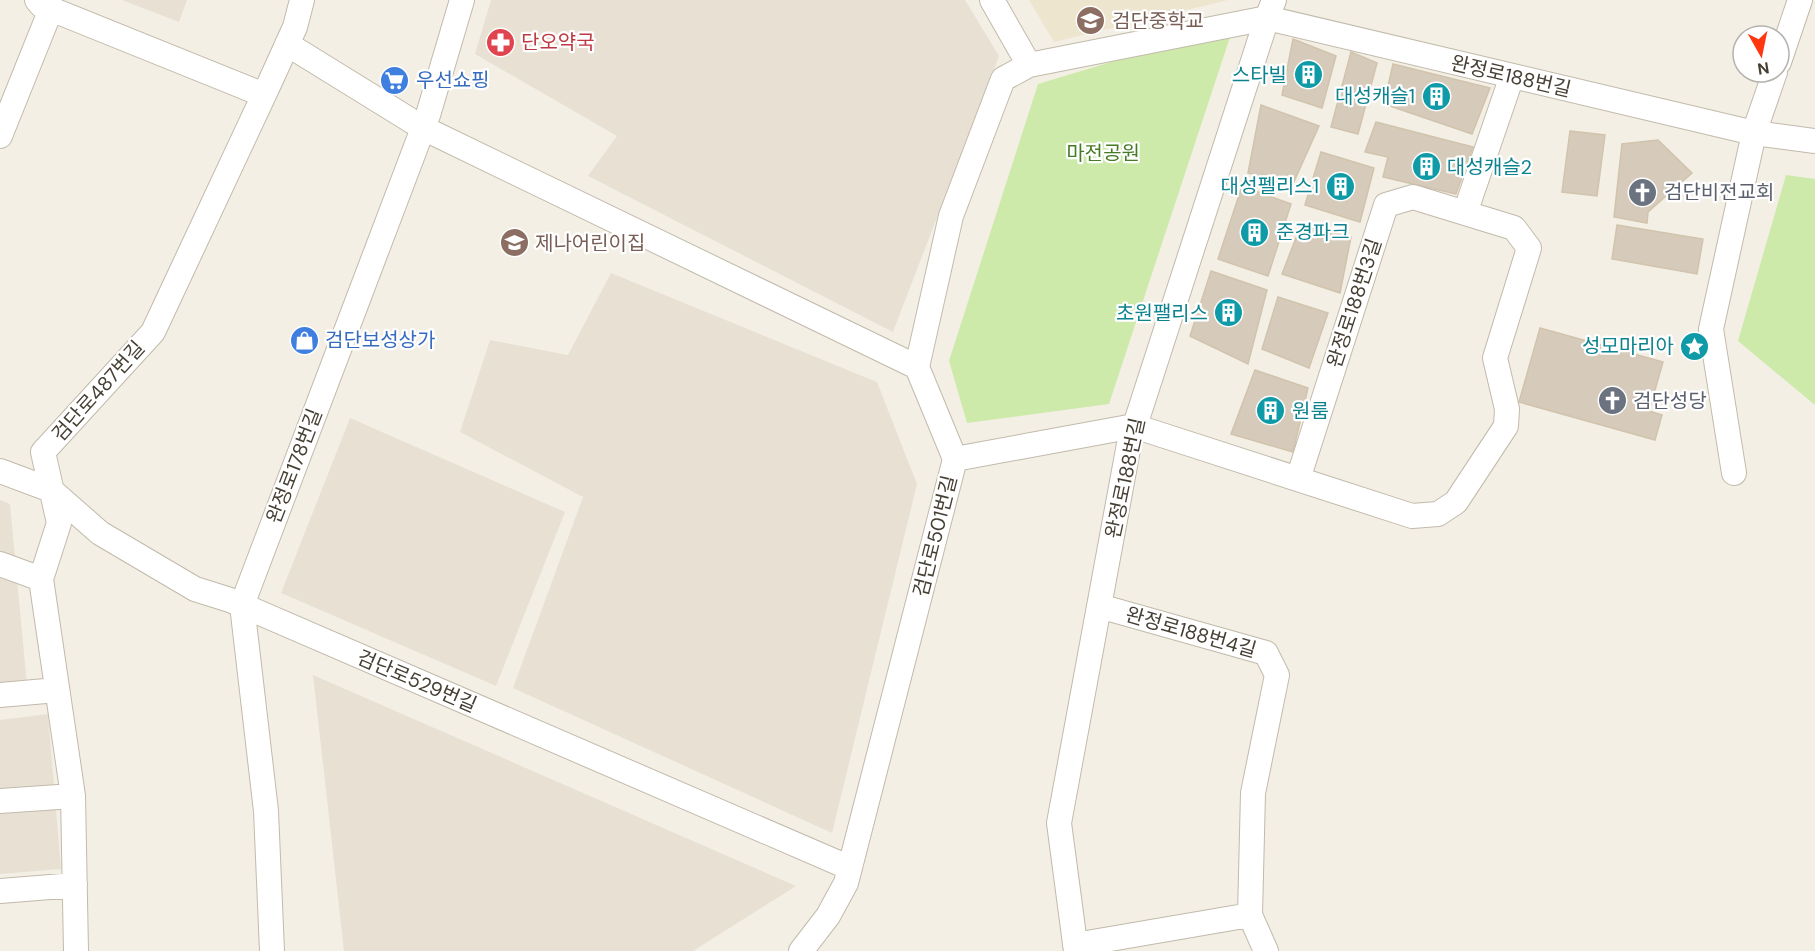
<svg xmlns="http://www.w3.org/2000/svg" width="1815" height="951" font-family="'DM Sans','Noto Sans KR',sans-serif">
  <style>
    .residential { fill: #e8e1d3 }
    .education { fill: #eee5ce }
    .green { fill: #cdeaab }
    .building { fill: #d6cbba; stroke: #d1c3ac; stroke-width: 1.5 }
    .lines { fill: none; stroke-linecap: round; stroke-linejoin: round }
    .street-casing { stroke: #c2baaa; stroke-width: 26 }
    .street { stroke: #fff; stroke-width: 24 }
    .labels { text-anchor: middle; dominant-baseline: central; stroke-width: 4.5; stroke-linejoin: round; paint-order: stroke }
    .education-label { font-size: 20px; fill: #785e54; stroke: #fff; text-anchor: start }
    .health-label { font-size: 20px; fill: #be3a42; stroke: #fff; text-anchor: start }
    .culture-label { font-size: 20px; fill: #0d838f; stroke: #fff; text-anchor: end }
    .street-label { font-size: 20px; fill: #463f34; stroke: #fff }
    .shop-label { font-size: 20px; fill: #366cbe; stroke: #fff; text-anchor: start }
    .park-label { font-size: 20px; fill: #447b24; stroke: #fff }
    .worship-label { font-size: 20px; fill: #5b616d; stroke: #fff; text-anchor: start }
  </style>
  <rect width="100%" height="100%" fill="#f3efe5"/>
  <path class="residential" d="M122,0H187L179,22Z
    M491,0H965L999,56L893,332L588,176L617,136L475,54Z
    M611,273L877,382L917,484L832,833L513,688L583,497L460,432L490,340L568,355Z
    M350,418L565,512L496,686L281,593Z
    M0,500L10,504L27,685L0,686Z
    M313,675L796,886L693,951H344Z
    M48,714L61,869L0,874V720Z"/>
  <path class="education" d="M1029,0H1228L1054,42Z"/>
  <path class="green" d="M1234,25L1109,404L967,423L949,361L1038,84Z
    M1786,175L1815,179V405L1738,341Z"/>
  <path class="building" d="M1293,39L1336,56L1322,108L1282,95Z
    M1351,52L1377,63L1358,134L1331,127Z
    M1393,64L1490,88L1472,134L1384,104Z
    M1261,105L1319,126L1292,186L1248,173Z
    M1376,122L1473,147L1456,194L1383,177L1388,157L1365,152Z
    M1570,131L1605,135L1597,196L1562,192Z
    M1658,140L1692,173L1648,212L1647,223L1614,217L1622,144Z
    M1321,152L1374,168L1360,222L1305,205Z
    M1242,186L1291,204L1268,276L1218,259Z
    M1301,225L1351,237L1340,293L1282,274Z
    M1617,225L1703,239L1697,274L1612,259Z
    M1211,271L1267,290L1248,364L1190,336Z
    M1278,297L1328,313L1309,368L1262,349Z
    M1540,328L1663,362L1649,411L1662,415L1655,440L1519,402Z
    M1255,370L1308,388L1293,452L1231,434Z"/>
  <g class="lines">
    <defs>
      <path id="street" d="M37,0L41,5L264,95
        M992,0L1029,65
        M1274,0L1267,18L1754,133L1815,141
        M287,44L423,128L917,367
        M1779,62L1800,0
        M0,136L51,9
        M1465,213L1512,76
        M955,459L1134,426L1412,516L1438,514L1456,502L1506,426L1507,409L1495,358L1529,248L1514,228L1413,197L1386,205L1298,479
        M0,471L51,490L100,533L195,589L230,600L850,868
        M1734,473L1711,329L1754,133L1775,72
        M0,564L41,579
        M1099,606L1266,653L1277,675L1253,793L1250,915L1266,951
        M0,695L57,690
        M0,801L73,796
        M0,891L75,885
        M1075,945L1250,915
        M76,951L73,796L41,579L59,523L43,452L153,332L270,82L295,27L302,0
        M272,951L266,811L242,605L428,115L462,0
        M801,951L828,916L846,883L955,459L917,367L951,216L1003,79L1029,65L1267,18L1129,444L1059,823L1076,951"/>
    </defs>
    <use href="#street" class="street-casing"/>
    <use href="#street" class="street"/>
  </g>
  <defs>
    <symbol id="school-disc" viewBox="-11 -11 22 22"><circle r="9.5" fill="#8d6e63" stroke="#fff"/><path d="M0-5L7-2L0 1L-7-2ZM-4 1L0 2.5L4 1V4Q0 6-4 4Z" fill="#fff"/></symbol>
    <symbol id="pharmacy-disc" viewBox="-11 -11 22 22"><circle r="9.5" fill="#e0444e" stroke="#fff"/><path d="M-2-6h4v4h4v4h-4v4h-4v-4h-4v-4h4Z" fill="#fff"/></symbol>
    <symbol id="building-disc" viewBox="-11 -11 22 22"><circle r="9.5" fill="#0f9aa8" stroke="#fff"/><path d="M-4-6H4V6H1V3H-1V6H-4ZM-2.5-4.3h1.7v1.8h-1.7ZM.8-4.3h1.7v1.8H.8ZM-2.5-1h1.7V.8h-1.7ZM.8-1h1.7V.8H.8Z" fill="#fff"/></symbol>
    <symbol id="supermarket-disc" viewBox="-11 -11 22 22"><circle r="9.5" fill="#3f7fe0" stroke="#fff"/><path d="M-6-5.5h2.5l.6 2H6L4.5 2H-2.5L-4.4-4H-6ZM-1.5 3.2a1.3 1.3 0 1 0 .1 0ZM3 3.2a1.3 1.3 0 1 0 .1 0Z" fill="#fff"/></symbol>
    <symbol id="church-disc" viewBox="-11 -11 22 22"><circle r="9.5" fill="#6b7280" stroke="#fff"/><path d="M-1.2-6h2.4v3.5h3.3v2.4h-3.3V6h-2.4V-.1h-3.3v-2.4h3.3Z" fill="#fff"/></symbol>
    <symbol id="shop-disc" viewBox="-11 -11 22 22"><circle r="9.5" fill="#3f7fe0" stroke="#fff"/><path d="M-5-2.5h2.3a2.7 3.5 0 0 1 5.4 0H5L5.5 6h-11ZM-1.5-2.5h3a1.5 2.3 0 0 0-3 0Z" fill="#fff"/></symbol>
    <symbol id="sight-disc" viewBox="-11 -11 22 22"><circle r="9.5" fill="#0f9aa8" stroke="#fff"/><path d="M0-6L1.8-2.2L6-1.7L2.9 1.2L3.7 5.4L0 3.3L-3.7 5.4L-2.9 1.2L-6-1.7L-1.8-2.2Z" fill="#fff"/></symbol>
  </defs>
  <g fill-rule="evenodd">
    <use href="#school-disc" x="1074" y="4" width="33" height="33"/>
    <use href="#pharmacy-disc" x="484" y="26" width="33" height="33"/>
    <use href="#building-disc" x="1292" y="58" width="33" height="33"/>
    <use href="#supermarket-disc" x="378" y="64" width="33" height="33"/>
    <use href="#building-disc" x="1420" y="80" width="33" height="33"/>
    <use href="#building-disc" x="1410" y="150" width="33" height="33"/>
    <use href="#building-disc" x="1324" y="170" width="33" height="33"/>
    <use href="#church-disc" x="1626" y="176" width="33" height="33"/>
    <use href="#building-disc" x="1238" y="216" width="33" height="33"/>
    <use href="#school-disc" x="498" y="226" width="33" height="33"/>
    <use href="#building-disc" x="1212" y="296" width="33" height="33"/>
    <use href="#shop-disc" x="288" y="324" width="33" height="33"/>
    <use href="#sight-disc" x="1678" y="330" width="33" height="33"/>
    <use href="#church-disc" x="1596" y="384" width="33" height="33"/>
    <use href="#building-disc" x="1254" y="394" width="33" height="33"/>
  </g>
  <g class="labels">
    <g class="education-label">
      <text x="1112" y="21">검단중학교</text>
      <text x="535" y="243">제나어린이집</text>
    </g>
    <g class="health-label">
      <text x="521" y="42">단오약국</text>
    </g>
    <g class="culture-label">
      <text x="1287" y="75">스타빌</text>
      <text x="1415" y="96">대성캐슬1</text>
      <text x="1447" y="167" text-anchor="start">대성캐슬2</text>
      <text x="1319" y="186">대성펠리스1</text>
      <text x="1276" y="232" text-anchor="start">준경파크</text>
      <text x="1208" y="313">초원팰리스</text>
      <text x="1674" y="346">성모마리아</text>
      <text x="1292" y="411" text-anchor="start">원룸</text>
    </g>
    <g class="street-label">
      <text transform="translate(1511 76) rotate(13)">완정로188번길</text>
      <text transform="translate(1354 303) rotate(-72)">완정로188번3길</text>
      <text transform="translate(98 391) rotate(-48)">검단로487번길</text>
      <text transform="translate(294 466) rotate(-69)">완정로178번길</text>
      <text transform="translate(1125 478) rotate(-78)">완정로188번길</text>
      <text transform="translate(935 536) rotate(-76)">검단로501번길</text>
      <text transform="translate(1191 632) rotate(16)">완정로188번4길</text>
      <text transform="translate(417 681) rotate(23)">검단로529번길</text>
    </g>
    <g class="shop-label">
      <text x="416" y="80">우선쇼핑</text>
      <text x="325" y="340">검단보성상가</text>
    </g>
    <g class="park-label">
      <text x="1103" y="153">마전공원</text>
    </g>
    <g class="worship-label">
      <text x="1664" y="192">검단비전교회</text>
      <text x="1633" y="401">검단성당</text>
    </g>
  </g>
  <g transform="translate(1761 54) rotate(171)"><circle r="28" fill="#ffffff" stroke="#b5b2ae" stroke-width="1.5"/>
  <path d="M0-4.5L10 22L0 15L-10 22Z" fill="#ff3710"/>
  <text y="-9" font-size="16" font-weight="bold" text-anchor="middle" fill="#463f34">N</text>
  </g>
</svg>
